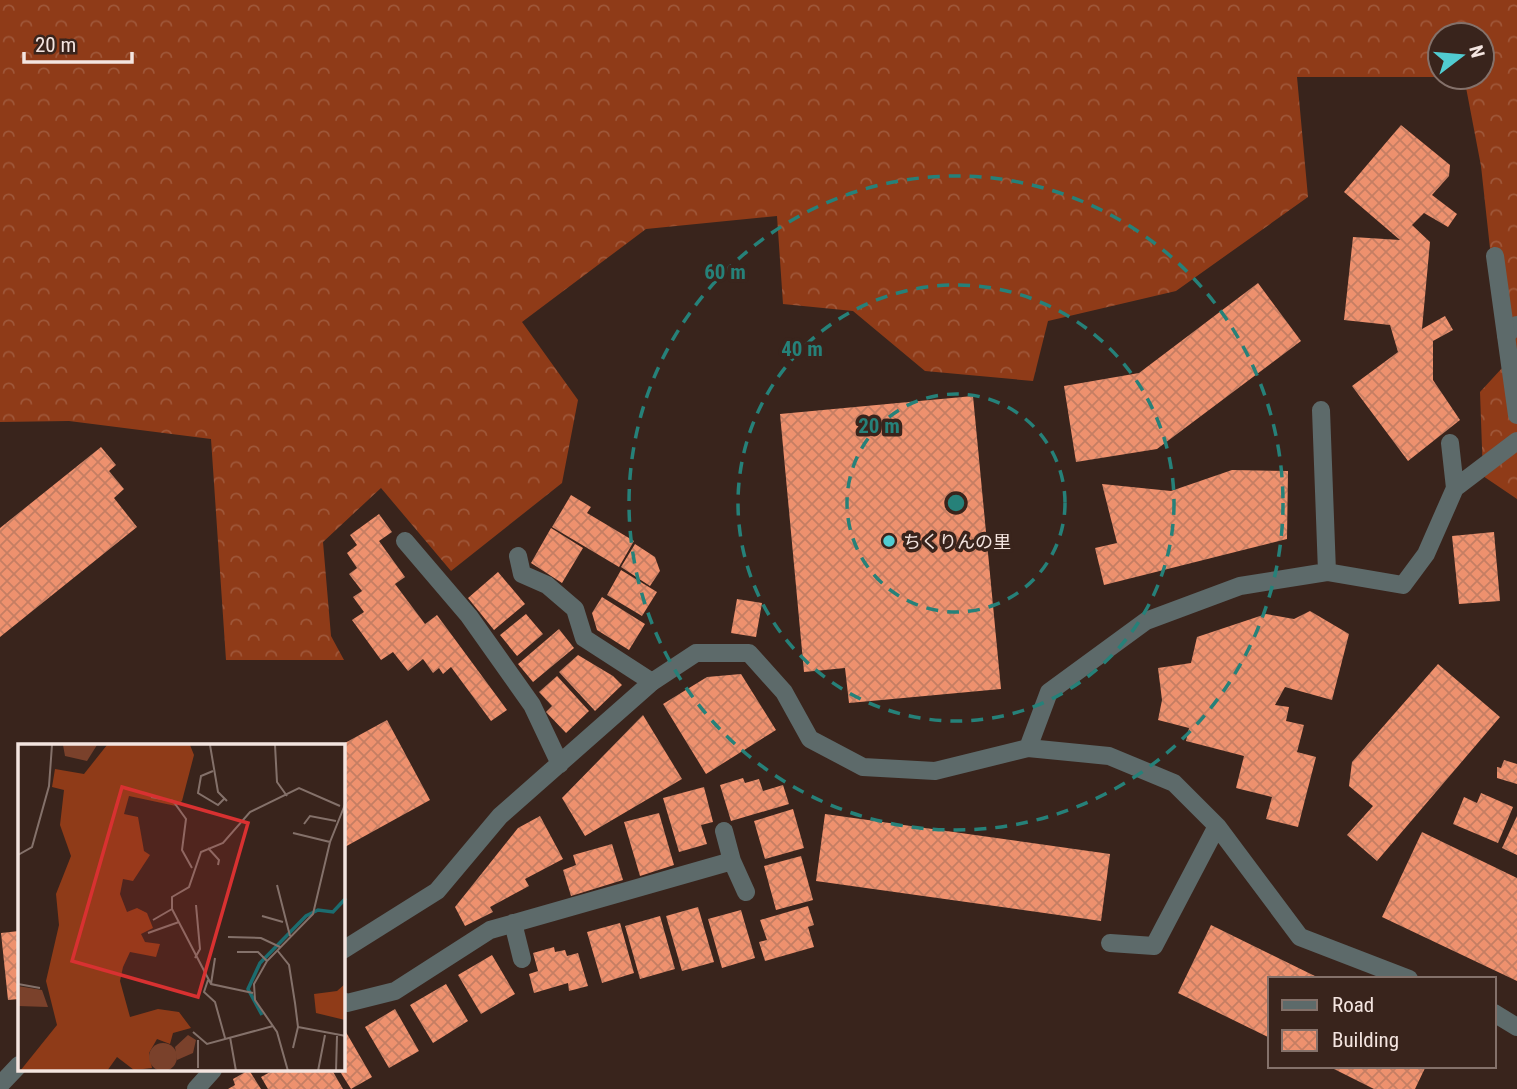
<svg xmlns="http://www.w3.org/2000/svg" width="1517" height="1089" font-family="'Roboto Condensed','Noto Sans JP',sans-serif">
  <style>
    .forest { fill: url(#forest-crowns); fill-rule: evenodd }
    .building { fill: url(#building-cross-hatch) }
    .lines { fill: none; stroke-linecap: round; stroke-linejoin: round }
    .lane { stroke: #5d6a6a; stroke-width: 18 }
    .street { stroke: #5d6a6a; stroke-width: 18 }
    .ring { fill: none; stroke: #268179; stroke-width: 3.5; stroke-dasharray: 12 9 }
    .poi-dot { fill: #51ccd1; stroke: #39241c; stroke-width: 2.5 }
    .labels { text-anchor: middle; dominant-baseline: central; stroke-width: 7; stroke-linejoin: round; paint-order: stroke }
    .poi-label { font-size: 18px; fill: #f4e5e0; stroke: #39241c; text-anchor: start }
    .inset-river { fill: none; stroke: #1c6c6f; stroke-width: 3.5 }
    .inset-road { fill: none; stroke: #84716a; stroke-width: 2 }
    .view { fill: #d83131; fill-opacity: 0.15; stroke: #d83131; stroke-width: 3.5 }
    .inset-edge { fill: none; stroke: #f4e5e0; stroke-width: 3.5 }
    .centre { fill: #268179; stroke: #39241c; stroke-width: 3.5 }
    .ring-label { font-size: 21px; text-anchor: middle; font-weight: bold; fill: #268179; stroke: #39241c; stroke-width: 7; stroke-linejoin: round; paint-order: stroke }
  </style>
  <defs>
    <pattern id="forest-crowns" width="20" height="18" patternUnits="userSpaceOnUse" patternTransform="scale(1.75)"><rect width="20" height="18" fill="#8f3b18"/><path d="M2 6a3 3 0 1 1 6 0M12 15a3 3 0 1 1 6 0" fill="none" stroke="#9f5739"/></pattern>
    <pattern id="building-cross-hatch" width="8" height="8" patternUnits="userSpaceOnUse" patternTransform="scale(1.75)"><rect width="8" height="8" fill="#ee916e"/><path d="M0 0l8 8M0 8l8-8" fill="none" stroke="#c57e63"/></pattern>
  </defs>
  <rect width="100%" height="100%" fill="#39241c"/>
  <path class="forest" d="M0,0H1517V499L1483,476L1480,392L1503,367L1481,166L1464,77H1297L1308,197L1176,291L1048,321L1033,381L925,371L853,311L783,304L777,216L646,229L522,322L578,400L562,483L451,571L381,488L323,542L331,636L344,660H226L211,439L69,421L0,422ZM1440,35H1482V77H1440Z"/>
  <path class="building" d="M1401,125L1450,165L1449,176L1432,195L1457,214L1448,227L1424,213L1412,225L1430,242L1422,329L1445,316L1453,330L1433,341V380L1460,420L1408,461L1352,386L1398,352L1390,325L1344,320L1353,237L1400,240L1344,192Z
    M1258,283L1301,341L1157,449L1076,462L1064,386L1139,373Z
    M973,396L1001,689L849,703L845,668L804,672L780,414Z
    M101,447L116,465L109,471L124,489L114,498L137,527L0,637V528Z
    M1232,470L1288,471L1287,539L1104,585L1095,548L1117,543L1102,484L1171,491Z
    M571,495L591,507L587,513L634,541L619,567L552,527Z
    M379,514L392,532L379,541L405,577L395,584L425,624L437,615L507,710L491,721L451,667L443,674L439,668L433,673L423,659L408,671L393,652L381,660L352,620L364,612L353,597L362,591L349,574L357,568L347,553L357,545L350,535Z
    M551,528L583,548L562,583L531,563Z
    M1494,532L1500,601L1459,604L1452,536Z
    M635,544L655,557L660,571L650,586L621,567Z
    M621,570L657,592L642,616L607,595Z
    M498,572L525,604L494,630L468,598Z
    M602,597L645,624L629,650L597,630L592,613Z
    M737,599L762,603L756,637L731,633Z
    M1310,611L1349,634L1332,700L1285,687L1275,705L1289,707L1286,721L1304,725L1297,752L1316,757L1298,827L1266,819L1272,797L1236,788L1244,756L1186,741L1189,728L1158,720L1162,700L1158,668L1191,663L1197,637L1266,614L1294,619Z
    M526,614L543,634L517,656L500,635Z
    M559,629L574,648L533,682L518,664Z
    M578,655L613,676L622,685L595,711L559,672Z
    M1438,664L1500,717L1377,861L1347,835L1373,806L1349,786L1352,762Z
    M741,674L776,730L706,774L663,704L707,677Z
    M557,676L589,711L566,733L546,712L552,706L539,692Z
    M643,715L682,779L585,836L562,798Z
    M387,720L430,800L343,848V744Z
    M1504,760L1517,764V784L1497,778V767L1501,768Z
    M743,778L745,783L759,779L763,791L783,785L789,804L731,821L720,785Z
    M704,787L713,822L701,825L707,844L679,852L663,798Z
    M1481,793L1513,807L1498,843L1453,824L1464,797L1477,803Z
    M793,809L804,848L765,859L754,821Z
    M659,813L674,865L640,876L624,822Z
    M825,814L1110,854L1101,921L816,881Z
    M540,816L563,859L525,879L529,886L490,907L493,912L465,926L455,907L518,828Z
    M1517,816V855L1502,848Z
    M1422,832L1517,878V981L1382,917Z
    M612,844L623,880L571,896L563,870L576,865L573,855Z
    M801,856L813,900L776,910L764,866Z
    M808,906L814,925L808,927L814,947L765,961L759,942L767,940L760,920Z
    M698,907L714,962L682,971L666,916Z
    M741,910L755,958L722,968L708,919Z
    M660,916L675,969L640,979L625,926Z
    M620,923L634,973L602,983L587,932Z
    M1211,925L1321,979H1270V1038L1178,993Z
    M19,931V999L8,1000L1,933Z
    M554,947L555,952L565,950L567,956L578,953L588,986L569,991L568,983L534,993L529,974L538,971L533,953Z
    M492,955L515,994L481,1014L458,975Z
    M446,984L468,1021L433,1043L410,1005Z
    M395,1009L419,1051L389,1068L365,1027Z
    M343,1027L372,1077L351,1089L339,1070H343Z
    M1328,1066H1426L1415,1089H1374Z
    M249,1070L261,1089H228L235,1085L233,1079Z
    M274,1070H332L343,1089H268L261,1077Z"/>
  <g class="lines">
    <path class="lane" d="M1506,335L1517,325"/>
    <path class="street" d="M1495,256L1517,415
      M1321,410L1327,572
      M1450,443L1455,488
      M405,541L469,616L532,705L560,764
      M518,556L522,574L547,585L575,609L584,638L652,682
      M1028,748L1049,692L1146,621L1240,586L1327,572L1403,585L1426,554L1455,488L1517,441
      M724,831L732,861L746,892
      M513,923L522,959
      M1110,943L1154,946L1217,826
      M343,950L437,891L500,816L652,682L696,653H749L784,692L810,739L863,767L935,771L1028,748L1109,756L1174,783L1217,826L1300,937L1409,979
      M343,1001L347,1003L395,991L490,930L732,861
      M1494,1013L1517,1027
      M0,1085L19,1065
      M196,1089L213,1070"/>
  </g>
  <g class="ring">
    <circle cx="956" cy="503" r="109"/>
    <circle cx="956" cy="503" r="218"/>
    <circle cx="956" cy="503" r="327"/>
  </g>
  <circle class="poi-dot" cx="889" cy="541" r="7"/>
  <g class="labels">
    <g class="poi-label">
      <text x="903" y="541">ちくりんの里</text>
    </g>
  </g>
  <g transform="translate(18 744)">
    <rect width="327" height="327" fill="#39241c"/>
    <path d="M89,1H172L176,11L164,57L158,62L111,52L106,70L120,73L126,107L132,111L115,137L105,135L102,150L109,168L119,164L129,169L135,184L123,190L127,198L142,200L138,213L112,208L105,223L102,237L112,273L140,265L161,268L173,284L155,289L152,300L139,295L131,309L134,324L116,326L99,313L89,327H2L39,281L28,237L41,181L38,150L53,112L42,81L46,46L34,43L37,25L66,30ZM327,240V276L298,269L296,250L319,247Z" fill="#8f3b18"/>
    <path d="M131 313a14 14 0 1 1 28 0a14 14 0 1 1-28 0Z" fill="#7a412b"/>
    <path d="M45,1H79L69,17L47,12ZM0,242L24,246L30,263L0,262ZM170,291L178,296L175,309L159,316L157,303Z" fill="#7a412b"/>
    <path class="inset-river" d="M244,271L230,245L242,219L288,172L300,166L315,168L328,154"/>
    <path class="inset-road" d="M192,1L200,48L209,57M257,1L259,38L269,52M195,27L183,32L180,49L200,61L207,54M133,53L155,57L168,75L164,106L174,124M286,80L292,72L318,77M275,89L312,98M190,104L201,116L200,121M0,111L14,103L31,42L34,1M259,141L272,192M244,172L265,178M135,176L154,165M130,189L161,178M210,193L243,194L262,203M259,206L271,221L277,259L280,283L275,304M219,208H240L249,217M177,214L182,205L178,161M190,236L186,248L197,258L207,294M0,240L22,244M193,240L197,214M235,249L193,240L154,165V153L171,143L183,108L205,99L232,68L281,44L322,62M280,283L328,292M175,288L189,300L255,282M212,293L218,327M180,324V296M270,327L259,288L237,256L236,240L249,217L295,170L312,98L328,58M300,327L307,291M318,327L319,292"/>
    <path class="view" d="M104,43L230,79L180,253L54,217Z"/>
    <rect width="327" height="327" class="inset-edge"/>
  </g>
  <circle cx="956" cy="503" r="10" class="centre"/>
  <g class="ring-label">
    <text x="725" y="279">60 m</text>
    <text x="802" y="356">40 m</text>
    <text x="879" y="433">20 m</text>
  </g>
  <rect x="1268" y="977" width="228" height="91" fill="#39241c" stroke="#84716a" stroke-width="2"/>
  <rect x="1282" y="1000" width="35" height="10" fill="#5d6a6a" stroke="#84716a" stroke-width="2"/>
  <text x="1332" y="1012" font-size="21" fill="#f4e5e0">Road</text>
  <rect x="1282" y="1030" width="35" height="21" fill="url(#building-cross-hatch)" stroke="#84716a" stroke-width="2"/>
  <text x="1332" y="1047" font-size="21" fill="#f4e5e0">Building</text>
  <g transform="translate(1461 56) rotate(74)"><circle r="33" fill="#39241c" stroke="#84716a" stroke-width="2"/>
  <path d="M0-5L12 26L0 18L-12 26Z" fill="#51ccd1"/>
  <text y="-10" font-size="19" font-weight="bold" text-anchor="middle" fill="#f4e5e0">N</text>
  </g>
  <path d="M24 52v10h108v-10" fill="none" stroke="#f4e5e0" stroke-width="3.5"/>
  <text x="35" y="52" font-size="21" fill="#f4e5e0" stroke="#39241c" stroke-width="5" paint-order="stroke">20 m</text>
</svg>
